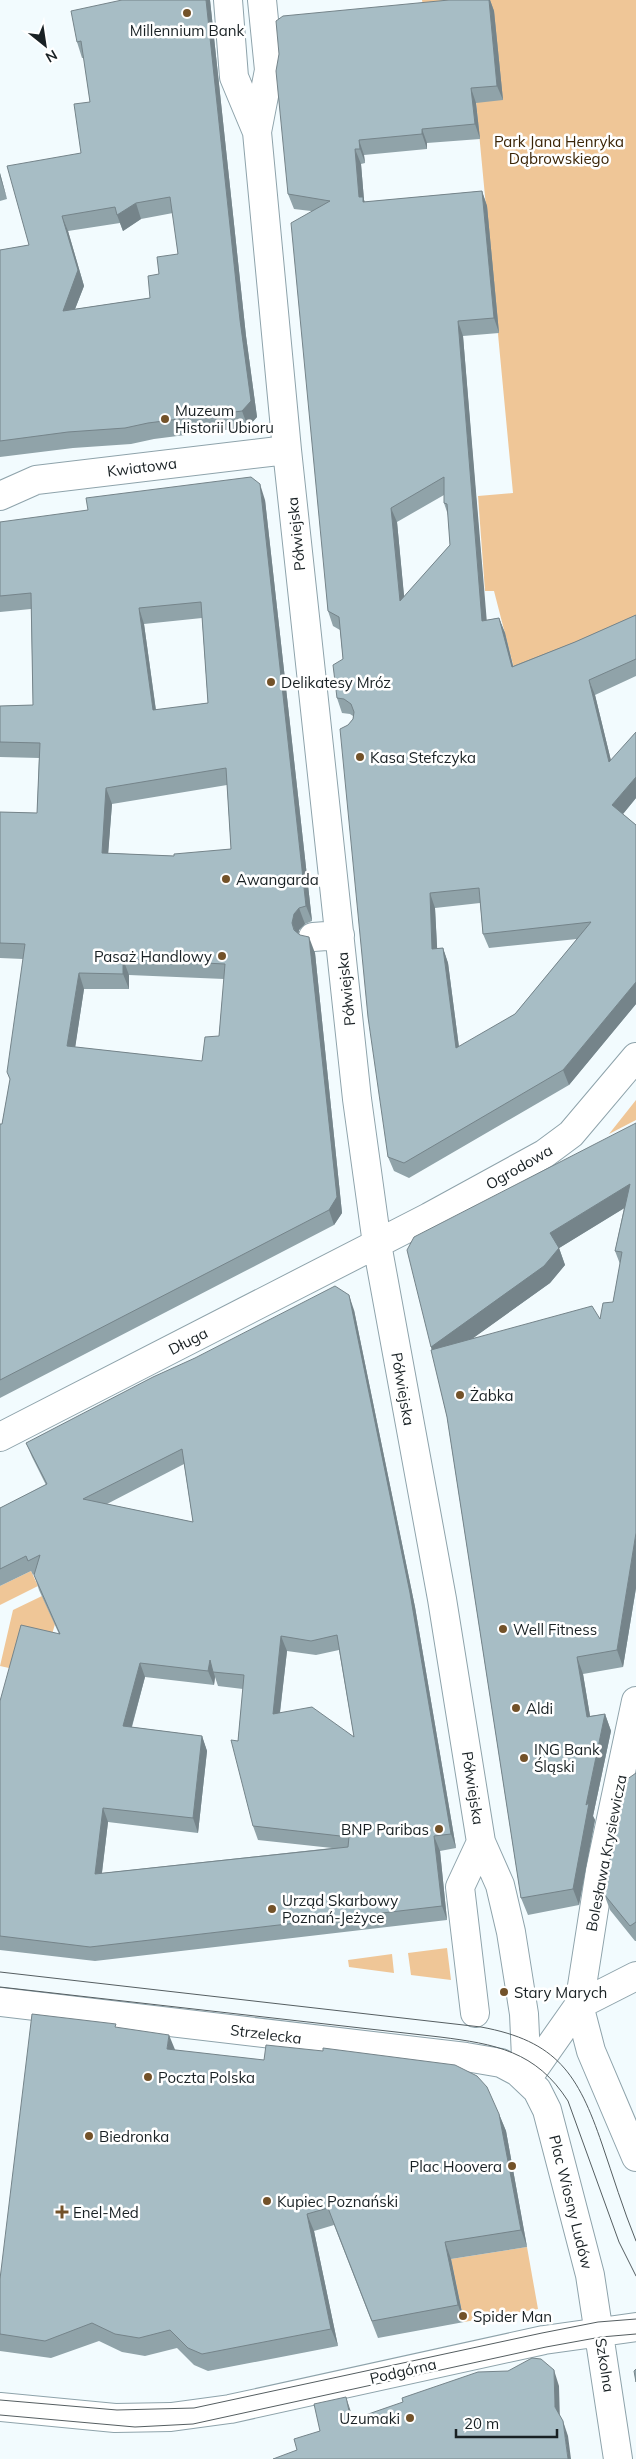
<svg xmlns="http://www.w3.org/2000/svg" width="636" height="2459" font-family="Mulish,sans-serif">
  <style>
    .green { fill: #efc697 }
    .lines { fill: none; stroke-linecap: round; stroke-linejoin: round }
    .street-casing { stroke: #8ea3ab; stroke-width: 30 }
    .street { stroke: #fff; stroke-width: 28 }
    .tram { stroke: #555e61; stroke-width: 1 }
    .wall { fill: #90a3a9; fill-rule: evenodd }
    .shaded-wall { fill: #75848a }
    .building { fill: #a7bdc5; stroke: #75848a; fill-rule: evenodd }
    .poi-dot { fill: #735229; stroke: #fff; stroke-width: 2 }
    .labels { text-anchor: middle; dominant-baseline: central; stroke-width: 5; stroke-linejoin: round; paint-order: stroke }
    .poi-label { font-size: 15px; fill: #192124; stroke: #fff; text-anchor: start }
    .park-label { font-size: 15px; fill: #3b2507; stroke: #fff }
    .street-label { font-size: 15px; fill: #192124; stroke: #fff }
  </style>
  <rect width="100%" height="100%" fill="#f2fbfe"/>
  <path class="green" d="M422,0H636V632L517,680L494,591H485L478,496L513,493L476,101L425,18Z
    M636,1100V1120L609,1134Z
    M31,1571L38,1586L0,1605V1586Z
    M42,1596L55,1624L49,1645L18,1670L0,1666L13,1610Z
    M447,1948L451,1980L411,1975L408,1953Z
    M392,1954L394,1973L349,1967L348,1960Z
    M527,2247L538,2309L464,2322L451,2259Z"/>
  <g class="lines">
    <defs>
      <path id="street" d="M228,0L234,77L257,132L287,450L357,1099L377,1244L442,1599L481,1842L500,1885L511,1932L524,2014L527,2079
        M257,132L269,70L262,0
        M0,496L36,480L287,450
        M313,937L340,935
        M0,1437L429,1217L544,1154L571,1134L636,1057
        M636,1701L600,1871L579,2005L591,2051L636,2157
        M0,2002L466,2057L501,2063L518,2072L537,2090L547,2110L590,2275L618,2459
        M475,2013L460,1887L481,1842
        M527,2079L579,2005L636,1976
        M0,2407L115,2418L171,2417L230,2409L544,2340L636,2327"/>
    </defs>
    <use href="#street" class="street-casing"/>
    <use href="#street" class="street"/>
    <path class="tram" d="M0,1972L481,2027C557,2041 578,2074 602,2144C613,2176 623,2209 636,2241
      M0,1987L440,2037C495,2044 536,2051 568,2101L619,2242L636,2276
      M0,2400L117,2410L194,2408L542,2333L598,2322L636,2319
      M0,2415L135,2427L193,2424L546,2347L601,2337L636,2334"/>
  </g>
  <path class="wall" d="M122,0H210L246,336L257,417L248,427L154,439L131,444L73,448L0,457V250L29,245L81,153L90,102L84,58H82L77,42ZM173,213L178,254L159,274L150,298L75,309L84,286L68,231L120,223L123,231L141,219Z
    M449,0H490L494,11L503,100L476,103L480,139L427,143V149L364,155L365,163L361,164L364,200L365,202L482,191L487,206L499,333L463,336L486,620L499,618L505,633L513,666L575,642L636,615V676L595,695L611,761L636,732V798L623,814L636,825V1004L569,1085L409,1178L394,1171L388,1157L348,725L353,719V716L350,714L342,713L337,698L343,659L340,630L333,626L328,611L311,211L294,209L288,194ZM444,495V503L448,515L450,545L404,597L397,522ZM480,903L483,934L489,948L577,939L515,1014L459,1047L448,963L443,948H437L435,908Z
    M0,173L7,199L0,201Z
    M265,500L312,921L305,924L299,930L298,934L315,953L342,1213L334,1225L0,1398V1124H2L10,1080L23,959L0,958V812L37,813L39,758L0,757V706L33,705L31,609L0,612V522ZM202,618L208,703L156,710L144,624ZM227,785L231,849L174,856L108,853L112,804ZM129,975L224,979L219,1036L202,1061L75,1047L84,989H129Z
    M636,1123V1588L623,1667L583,1674L590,1716L605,1714L611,1731L593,1816L595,1820L579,1905L528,1915L521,1898L447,1417L431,1347ZM624,1208L615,1251L620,1264L613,1302L600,1319L473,1338L550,1283L565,1265L559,1248Z
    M354,1310L415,1607L456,1848L440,1851L447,1920L95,1961L0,1950V1701L59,1634L39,1590L34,1574L33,1575L31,1571L0,1586V1508L46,1485L32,1457L26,1443ZM184,1464L193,1522L107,1504ZM339,1650L354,1737L280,1713L287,1651L316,1655ZM145,1677L214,1685L215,1677L218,1686L243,1689L238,1741L253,1826L258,1840L332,1848L102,1873L108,1822L198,1833L207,1751L202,1736L132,1727Z
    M636,1773V1941H635L610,1910L604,1894Z
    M117,2028L175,2050L499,2114L506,2131L527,2247L451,2259L464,2322L378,2338L334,2225L314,2231L338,2346L208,2371L194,2365L177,2348L145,2356L122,2352L99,2341L51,2358L0,2351V2279Z"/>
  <path class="shaded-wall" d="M206,0H210L246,336L257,417L248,427L242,411L240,320Z
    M489,0H490L494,11L503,100L497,86Z
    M471,88L476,103L480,139L475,124Z
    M422,129L427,143V149L422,134Z
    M359,140L364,155L365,163L360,149Z
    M355,149L361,164L364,200L368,212L359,197Z
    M0,173L7,199L0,177Z
    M482,191L487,206L499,333L494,318Z
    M136,203L141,219L123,231L117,215Z
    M62,216L68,231L84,286L68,327L63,311Z
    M458,321L463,336L488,635L482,621Z
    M260,484L265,500L312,921L306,906Z
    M391,508L397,522L406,616L400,601Z
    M139,608L144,624L158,726L153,710Z
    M499,618L505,633L517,682L512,667Z
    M589,680L595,695L615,777L609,762Z
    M636,777V798L618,820L612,805Z
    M106,788L112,804L107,869L102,853Z
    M430,893L435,908L438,964L432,949Z
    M299,908L305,924L299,930L298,939L292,923L294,914Z
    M309,937L315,953L342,1213L334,1225L329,1210Z
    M443,948L448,963L461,1063L456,1048Z
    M123,959L129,975V989L123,974Z
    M79,973L84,989L73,1062L67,1046Z
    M636,982V1004L569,1085L563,1070Z
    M630,1184L636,1201L556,1250L550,1233Z
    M559,1248L565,1265L550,1283L437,1364L431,1347Z
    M349,1295L354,1310L415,1607L456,1848L451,1834Z
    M636,1533V1588L623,1667L617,1650Z
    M281,1636L287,1651L278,1728L273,1714Z
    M577,1657L583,1674L593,1734L587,1717Z
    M210,1660L215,1677L214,1685L208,1671Z
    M140,1663L145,1677L128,1740L123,1726Z
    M605,1714L611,1731L593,1816L595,1820L579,1905L573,1889L586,1805Z
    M202,1736L207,1751L198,1833L193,1818Z
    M103,1808L108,1822L100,1888L95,1874Z
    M434,1836L440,1851L447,1920L442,1906Z
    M169,2035L176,2052L167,2049Z
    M499,2114L506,2131L527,2247L521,2230Z
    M307,2214L314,2231L338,2346L331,2329Z
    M445,2242L451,2259L464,2322L458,2305Z
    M554,2370L559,2386L560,2422L555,2407Z
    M346,2397L351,2412L356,2436L351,2420Z
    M563,2421L568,2436L571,2459H568Z"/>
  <path class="building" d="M122,0H206L240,320L251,401L242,411L148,423L125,428L68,432L0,441V250L29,245L7,166L81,153L74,104L90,102L81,41L77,42L71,11ZM170,197L178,254L157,257L159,274L148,276L150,298L63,311L78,270L62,216L115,207L117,215L136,203Z
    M449,0H489L497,86L471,88L475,124L422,129V134L359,140L360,149H355L359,197H363V202L482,191L494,318L458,321L482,621L499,618L512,667L575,642L636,615V659L589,680L609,762L636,732V777L612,805L636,825V982L563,1070L404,1163L388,1157L368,1017L340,729L348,725L353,719L354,712L351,704L344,699L337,698L333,665L343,659L339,617L328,611L291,223L330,201L288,194L276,71L279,54L276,21L283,16ZM444,477V503L447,504L450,545L400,601L391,508ZM479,888L483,934L591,922L515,1014L456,1048L443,948L432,949L430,893Z
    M251,477L260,484L306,906L299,908L294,914L292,923L294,930L300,935L309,937L337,1197L329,1210L0,1380V1124H2L10,1079L7,1072L25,944L0,943V812L37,813L40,743L0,742V706L33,705L31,593L0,596V522L88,510L86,498ZM201,602L208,703L153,710L139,608ZM226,768L231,849L174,854V856L102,853L106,788ZM123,959L225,964L219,1036L205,1037L202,1061L67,1046L79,973L123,974Z
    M636,1123V1533L617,1650L577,1657L587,1717L605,1714L586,1805L589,1803L573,1889L521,1898L447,1417L431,1350L592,1306L600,1319L603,1303L613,1302L622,1252L615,1251L630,1184L550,1233L559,1248L544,1266L431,1347L407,1250L414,1237Z
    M335,1286L349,1295L410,1593L451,1834L434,1836L442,1906L90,1947L0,1936V1701L21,1625L60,1634L34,1575L40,1555L28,1561L26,1556L0,1569V1508L47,1484L26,1443L153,1377L195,1358ZM182,1449L193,1522L83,1499ZM337,1635L354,1737L312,1707L273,1714L281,1636L311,1641ZM210,1660L213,1672L244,1675L238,1741L231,1740L253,1826L349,1837L348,1847L95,1874L103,1808L193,1818L202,1736L123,1726L140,1663L208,1671Z
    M636,1773V1922L630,1926L604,1894L610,1858L626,1780Z
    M32,2014L116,2024L115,2027L169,2035L167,2049L264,2060L266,2045L323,2051V2048L455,2065L477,2076L487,2087L499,2114L521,2230L445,2242L458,2305L372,2321L328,2208L307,2214L331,2329L202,2354L188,2348L170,2330L139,2338L115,2334L92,2323L45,2341L0,2334V2279Z
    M532,2358L541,2359L554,2370L555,2407L563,2421L568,2459H273L297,2450L294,2439L320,2431L314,2404L346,2397L351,2420L403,2402L402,2398L478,2372L508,2371Z
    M636,2369V2382L634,2371Z"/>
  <g class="poi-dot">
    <circle cx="187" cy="13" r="5"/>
    <circle cx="165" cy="419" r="5"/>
    <circle cx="271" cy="682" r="5"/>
    <circle cx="360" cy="757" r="5"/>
    <circle cx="226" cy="879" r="5"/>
    <circle cx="222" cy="956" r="5"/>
    <circle cx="460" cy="1395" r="5"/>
    <circle cx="503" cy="1629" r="5"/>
    <circle cx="516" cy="1708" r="5"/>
    <circle cx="524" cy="1758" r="5"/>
    <circle cx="439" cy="1829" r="5"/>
    <circle cx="272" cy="1909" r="5"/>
    <circle cx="504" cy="1992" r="5"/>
    <circle cx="148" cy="2077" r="5"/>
    <circle cx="89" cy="2136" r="5"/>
    <circle cx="512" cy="2166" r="5"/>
    <circle cx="267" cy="2201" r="5"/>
    <path d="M59.5 2204.5h5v5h5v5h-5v5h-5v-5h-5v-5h5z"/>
    <circle cx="463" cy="2316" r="5"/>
    <circle cx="410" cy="2418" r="5"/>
  </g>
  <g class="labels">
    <g class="poi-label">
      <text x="187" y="30" text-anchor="middle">Millennium Bank</text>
      <text x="175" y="410">Muzeum<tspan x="175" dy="17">Historii Ubioru</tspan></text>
      <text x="281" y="682">Delikatesy Mróz</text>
      <text x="370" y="757">Kasa Stefczyka</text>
      <text x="236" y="879">Awangarda</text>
      <text x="212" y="956" text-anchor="end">Pasaż Handlowy</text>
      <text x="470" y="1395">Żabka</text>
      <text x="513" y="1629">Well Fitness</text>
      <text x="526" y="1708">Aldi</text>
      <text x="534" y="1749">ING Bank<tspan x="534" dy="17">Śląski</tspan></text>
      <text x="429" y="1829" text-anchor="end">BNP Paribas</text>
      <text x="282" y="1900">Urząd Skarbowy<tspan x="282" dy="17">Poznań-Jeżyce</tspan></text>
      <text x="514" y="1992">Stary Marych</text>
      <text x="158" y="2077">Poczta Polska</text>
      <text x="99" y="2136">Biedronka</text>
      <text x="502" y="2166" text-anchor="end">Plac Hoovera</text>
      <text x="277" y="2201">Kupiec Poznański</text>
      <text x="73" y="2212">Enel-Med</text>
      <text x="473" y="2316">Spider Man</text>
      <text x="400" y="2418" text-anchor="end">Uzumaki</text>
    </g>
    <g class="park-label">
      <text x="559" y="141">Park Jana Henryka<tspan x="559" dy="17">Dąbrowskiego</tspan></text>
    </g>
    <g class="street-label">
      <text transform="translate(142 467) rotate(-7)">Kwiatowa</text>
      <text transform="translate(296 534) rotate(-96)">Półwiejska</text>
      <text transform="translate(346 989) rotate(-96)">Półwiejska</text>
      <text transform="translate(519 1167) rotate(-30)">Ogrodowa</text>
      <text transform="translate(188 1341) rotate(-27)">Długa</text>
      <text transform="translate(403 1389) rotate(80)">Półwiejska</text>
      <text transform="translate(473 1788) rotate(81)">Półwiejska</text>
      <text transform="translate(606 1853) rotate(-79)">Bolesława Krysiewicza</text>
      <text transform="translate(266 2034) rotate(7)">Strzelecka</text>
      <text transform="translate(571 2202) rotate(76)">Plac Wiosny Ludów</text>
      <text transform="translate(605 2365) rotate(81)">Szkolna</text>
      <text transform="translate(403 2371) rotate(-13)">Podgórna</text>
    </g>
  </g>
  <g transform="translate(45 45) rotate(150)" stroke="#ffffff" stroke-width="4" paint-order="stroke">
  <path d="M0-4L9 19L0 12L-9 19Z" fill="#192124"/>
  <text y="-8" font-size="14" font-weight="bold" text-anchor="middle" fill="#192124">N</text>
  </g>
  <path d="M456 2429v8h101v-8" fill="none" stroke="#192124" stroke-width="2.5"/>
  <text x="464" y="2429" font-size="15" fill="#192124" stroke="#ffffff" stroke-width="4" paint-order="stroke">20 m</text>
</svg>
